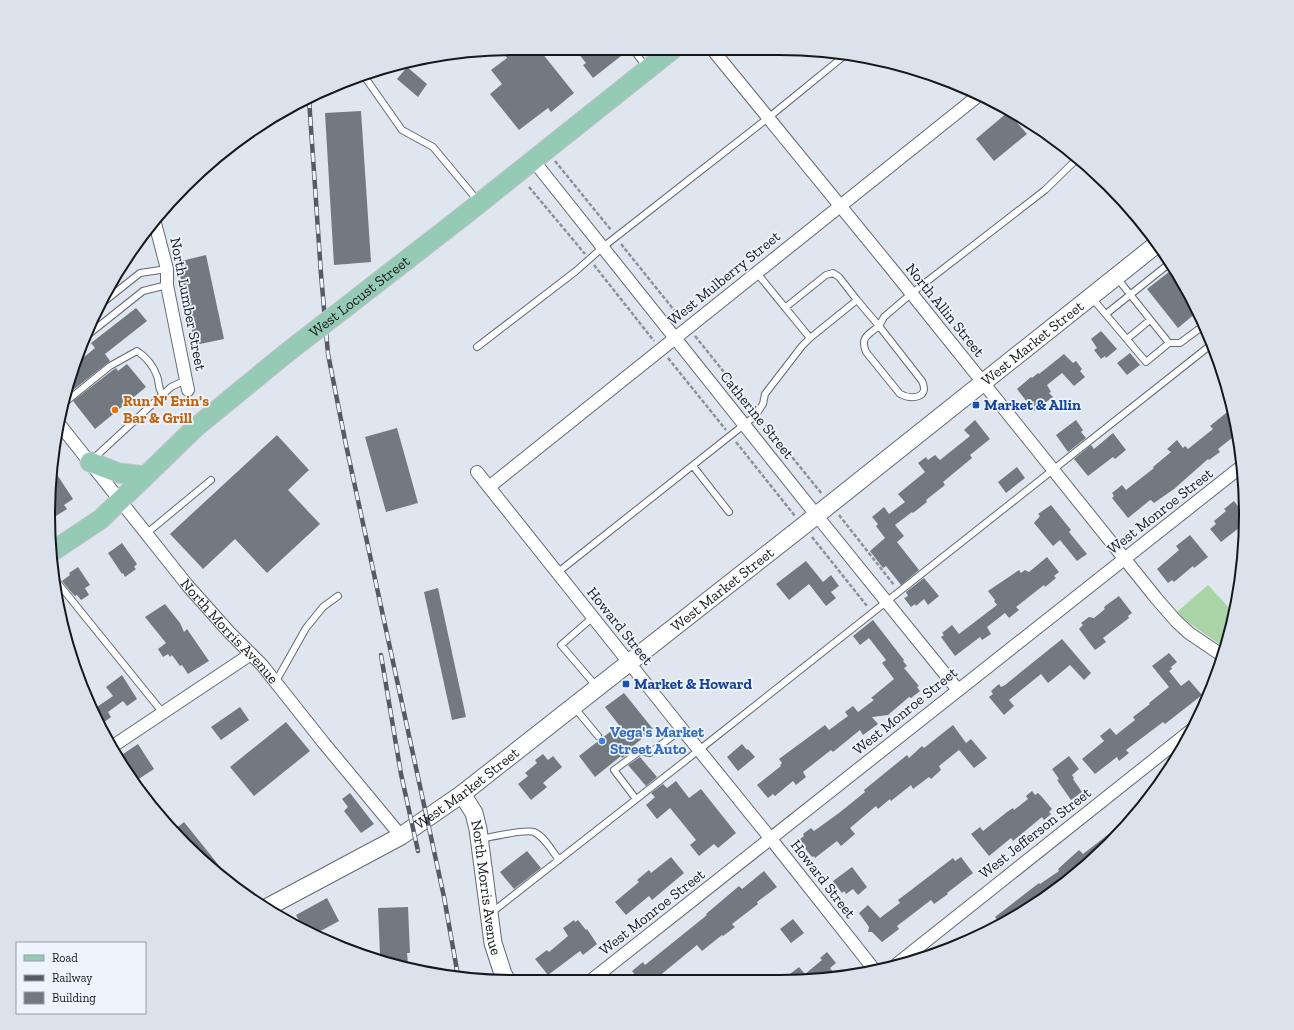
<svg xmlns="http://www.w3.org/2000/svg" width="1294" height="1030" font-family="'Zilla Slab',serif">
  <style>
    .green { fill: #a9d4a6 }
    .building { fill: #737981 }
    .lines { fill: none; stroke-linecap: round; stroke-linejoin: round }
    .lane-casing { stroke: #646a72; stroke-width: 8 }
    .street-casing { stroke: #646a72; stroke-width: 14 }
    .secondary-casing { stroke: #646a72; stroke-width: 19 }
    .primary-casing { stroke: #c2c3c4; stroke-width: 21 }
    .path { stroke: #8d9299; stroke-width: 2.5; stroke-dasharray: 4 2; stroke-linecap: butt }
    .lane { stroke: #fff; stroke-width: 6 }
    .street { stroke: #fff; stroke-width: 12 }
    .secondary { stroke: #fff; stroke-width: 17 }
    .primary { stroke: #95cbb6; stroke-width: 19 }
    .rail-casing { stroke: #575a60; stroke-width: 4.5 }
    .rail { stroke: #edf4fd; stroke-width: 3; stroke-dasharray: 9; stroke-linecap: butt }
    .primary-bridge-casing { stroke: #c2c3c4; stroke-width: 21; stroke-linecap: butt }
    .primary-bridge { stroke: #95cbb6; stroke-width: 19 }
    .transit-dot { fill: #1a4fb4; stroke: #edf4fd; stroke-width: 1.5 }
    .food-dot { fill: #e8710a; stroke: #edf4fd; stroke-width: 1.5 }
    .shop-dot { fill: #3f7fe0; stroke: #edf4fd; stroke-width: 1.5 }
    .labels { text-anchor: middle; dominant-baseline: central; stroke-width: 3.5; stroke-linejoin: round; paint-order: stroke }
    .street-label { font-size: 15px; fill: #16181c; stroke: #edf4fd }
    .food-label { font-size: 15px; font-weight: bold; fill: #c56008; stroke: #edf4fd; text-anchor: start }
    .transit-label { font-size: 15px; font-weight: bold; fill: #164399; stroke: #edf4fd; text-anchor: start }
    .shop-label { font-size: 15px; font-weight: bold; fill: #366cbe; stroke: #edf4fd; text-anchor: start }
    .rim { fill: none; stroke: #16181c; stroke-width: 2 }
  </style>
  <rect width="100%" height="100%" fill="#e0e6f0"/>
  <path class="green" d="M1208,585L1234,613L1230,636L1225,648L1188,622L1177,612Z"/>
  <path class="building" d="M515,48H538L574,93L551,112L548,108L519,130L490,94L502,84L491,70L507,58L501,50Z
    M574,48H615L621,56L593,78L583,65L586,63Z
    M407,67L427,84L418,97L397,79Z
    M361,111L371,262L334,265L325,113Z
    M1008,112L1027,134L994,161L976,139Z
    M206,255L224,339L195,345L177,262Z
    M1174,268L1184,282L1197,312L1178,328L1147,289Z
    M136,308L147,321L105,354L110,361L68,394L65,391L77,363L95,348L91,343Z
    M1101,331L1117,349L1106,358L1105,356L1101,359L1094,350L1097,348L1091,339Z
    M1130,353L1140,365L1127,375L1117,363Z
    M1064,354L1073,363L1076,361L1082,369L1080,371L1085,377L1074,386L1062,373L1047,385L1051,392L1049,393L1053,397L1034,411L1017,389L1031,377L1032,378L1038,373L1039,374Z
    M127,364L146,387L95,429L73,401L113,370L116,368L118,371Z
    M1231,409L1237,434L1218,449L1220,452L1209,460L1208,459L1174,489L1154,503L1151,500L1149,501L1128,518L1112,498L1114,496L1112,493L1122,485L1126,490L1154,468L1153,467L1171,452L1167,449L1177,440L1183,448L1185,446L1188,449L1213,429L1210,426Z
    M975,420L990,439L970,455L972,458L943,482L945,485L926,500L927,502L913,513L912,512L895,525L904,536L897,542L919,570L901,585L886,566L883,568L870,551L885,538L876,526L878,524L872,517L884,507L889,514L905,502L898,494L925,472L918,463L926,457L928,460L935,455L940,460L970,436L964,430Z
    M1076,420L1083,430L1081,432L1086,438L1068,452L1056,435Z
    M397,428L418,503L386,512L365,437Z
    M1113,433L1126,450L1115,459L1113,457L1088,476L1074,459L1091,445L1094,449Z
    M277,435L309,470L288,490L320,524L267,573L235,539L203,569L170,534Z
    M1017,467L1025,478L1006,493L998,482Z
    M54,470L73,499L64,505L67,509L56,516L53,512L48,515Z
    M1234,501L1244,514V524L1221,542L1210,529L1216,524L1214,521L1226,511L1224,509Z
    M1051,505L1071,530L1069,532L1087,554L1077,561L1060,540L1053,546L1034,523L1040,516L1038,514Z
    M1190,535L1208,557L1194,568L1193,566L1174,582L1172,580L1168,583L1157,569L1179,550L1176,546Z
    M122,543L137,564L134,567L136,569L125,577L123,573L122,574L108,553Z
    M1047,557L1059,572L1054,576L1056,578L1045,587L1044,585L1016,607L1019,610L1009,618L1005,613L987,627L991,634L982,640L980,637L955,656L941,637L944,635L942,633L952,625L959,634L997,605L994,601L995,600L988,591L1019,570L1021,573L1025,570L1029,572Z
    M806,561L823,582L831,575L839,586L831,592L836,598L826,606L809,584L789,600L776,584Z
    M78,567L90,585L85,588L89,595L81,600L77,595L75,596L72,593L62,581L70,575L69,573Z
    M924,578L939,596L928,605L924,599L916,606L915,604L911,607L904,598L908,596L906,592Z
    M438,588L466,717L452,720L424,592Z
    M1119,596L1132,613L1128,616L1129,618L1103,638L1106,642L1095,650L1079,629L1083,625L1081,623L1089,617L1094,618L1105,609L1104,608L1105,606Z
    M165,604L180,623L184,632L187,629L209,661L188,674L182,665L180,666L172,655L170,657L168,654L163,657L158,649L166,643L145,617Z
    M873,620L904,660L903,661L907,666L904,668L919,686L917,687L920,691L911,698L909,697L888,715L872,717L878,724L863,735L860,730L833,752L831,750L803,772L806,777L796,785L793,781L775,796L773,794L768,798L757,785L781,766L780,765L782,763L779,759L825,725L829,730L848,716L845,712L853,706L858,712L874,700L871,698L894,679L882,663L886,660L869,638L860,645L853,636Z
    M1062,639L1091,673L1084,680L1070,665L1048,683L1041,674L1009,700L1014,706L1004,715L989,697L993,694L991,691L999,684L1001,687L1005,685Z
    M1169,653L1177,662L1171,667L1172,669L1169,671L1181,686L1189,680L1202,695L1165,724L1163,722L1126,750L1129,753L1119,761L1117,757L1095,774L1082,759L1104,741L1100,736L1110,728L1116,735L1135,720L1133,717L1150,704L1149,703L1169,687L1152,666Z
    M122,675L137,699L127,706L123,701L108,712L111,717L103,723L101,721L100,722L94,709L113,696L106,687Z
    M624,693L653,729L632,747L634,750L622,758L621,756L595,777L579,756L619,725L605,707Z
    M240,707L249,720L221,740L211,727Z
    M286,722L310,751L254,796L230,767Z
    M953,725L966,743L971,739L987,758L974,768L959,750L939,766L941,770L931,779L929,777L913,789L911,785L891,801L890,799L878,809L876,806L850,828L855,834L841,846L837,841L815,858L814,856L813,857L811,856L799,840L804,836L803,834L811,828L814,831L839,813L865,792L864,790L907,755L909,758L922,746L924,748Z
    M138,744L154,769L134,782L117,758Z
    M742,744L747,750L748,749L755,757L738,771L727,757Z
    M543,754L548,760L553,756L562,767L543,783L547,787L531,800L518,784L528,776L525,773L537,763L535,760Z
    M1069,756L1079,769L1072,775L1074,778L1073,779L1082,792L1071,800L1057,780L1059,779L1052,769Z
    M640,757L657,777L646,786L628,765Z
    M676,781L689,798L701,789L736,833L718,848L714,844L699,856L690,845L696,840L670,808L657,819L646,805L655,797L651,793L663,784L667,788Z
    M1032,791L1035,795L1038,793L1042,797L1052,809L1049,812L1051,814L1044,820L1042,817L1013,841L1011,838L989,856L971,834L980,827L983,831L1007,812L1013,808L1014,810L1028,799L1026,796Z
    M350,793L374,824L361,833L344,811L348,807L342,799Z
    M184,822L221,868L216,872L173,831Z
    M1110,833L1114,837L1087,866L1012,920L1001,925L995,917L1039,883L1040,884L1059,871L1058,869L1079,850L1083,854Z
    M527,851L541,868L514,889L500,872Z
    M671,857L684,873L652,900L649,896L626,915L615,902L639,882L637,880L649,870L651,873Z
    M961,857L973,873L947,893L948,894L934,904L931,900L897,926L899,929L882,942L872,932H868L869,927L859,913L868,905L880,918L900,903L898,900L953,858L955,861Z
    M852,867L867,887L858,895L853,889L846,894L844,891L842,893L833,881Z
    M764,871L777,887L757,902L758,904L732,924L735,927L723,936L722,935L702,951L697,945L652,982H640L632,971L643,962L645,965L707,915L706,914L739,886L742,889Z
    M327,898L339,921L315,934L302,927L296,915Z
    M408,907L410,953H407L408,964H395L382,960V955H380L378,908Z
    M793,919L804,933L791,943L780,929Z
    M574,920L575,922L578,920L586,930L587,929L597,944L583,955L580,951L548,975L535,959L547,950L549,952L568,936L563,928Z
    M827,952L836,963L830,968L836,976L810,981H781L799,967L805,974L822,960L820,958Z"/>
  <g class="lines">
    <defs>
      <path id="lane" d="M632,48L647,68
        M364,76L402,130L433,147L478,201
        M1157,246L1167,259
        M756,272L810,338L857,300L879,326C868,335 860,337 866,352L900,394C912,400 930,398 922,381L879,326L884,317L912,293L1045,190L1078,158
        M1092,298L1146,362L1169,343L1117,278
        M101,304L140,273L167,269
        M786,307L826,275L833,273L839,277L857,300
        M1106,314L1170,263
        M89,334L143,291L167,285
        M1127,339L1150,320
        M1169,343H1180L1203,326
        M477,347L576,271L603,247L768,118L844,56
        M63,404L110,366L137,351C146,357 153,365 157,376C160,384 157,387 163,395
        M93,459L171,387L186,380
        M693,466L729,512
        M147,533L211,480
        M557,573L755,416L763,404L765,394L802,346L810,338
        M57,582L163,713
        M593,617L561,645L597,687
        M275,683L306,628L323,607L338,596
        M574,707L598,736
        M636,799L614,770L640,751L650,753L682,729
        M481,839C491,837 525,829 534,832C545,837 552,851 559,860
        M491,913L699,750L1212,344"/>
      <g id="street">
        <path d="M712,49L891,268L1156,598L1176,621L1189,633L1223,656"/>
        <path d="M533,160L817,516L958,690"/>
        <path d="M155,223L167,269V285L188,390"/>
        <path id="s1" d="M60,425L188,586L229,632L262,665L323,742L401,836"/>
        <path d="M477,472L682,729L771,839L873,968"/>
        <path d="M489,487L979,95"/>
        <path d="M110,748L251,654"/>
        <path d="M897,964L1194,728"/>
        <path d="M589,982L1242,466"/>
      </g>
      <g id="secondary">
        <path id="s2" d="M462,794L474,813L478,829L493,943L503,974L507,981"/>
        <path id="s3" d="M268,907L401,836L462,794L803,526L1157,244"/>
      </g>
      <path id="primary" d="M462,217L673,49
        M90,462L119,473L145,476
        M53,551L101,519L161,461"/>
    </defs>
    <use href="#lane" class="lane-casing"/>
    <use href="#street" class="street-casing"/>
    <use href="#secondary" class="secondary-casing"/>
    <use href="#primary" class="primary-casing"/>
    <path class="path" d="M555,161L611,230
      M529,187L585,254
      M621,244L682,320
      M594,265L654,341
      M695,336L752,407
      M668,358L726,430
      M762,420L822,494
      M736,442L795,516
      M839,515L894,585
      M812,537L867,606"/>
    <use href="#lane" class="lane"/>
    <use href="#street" class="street"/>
    <use href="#secondary" class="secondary"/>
    <use href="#primary" class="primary"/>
    <defs>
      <path id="rail" d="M309,99L321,274L328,354L346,445L444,897L458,976
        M381,655L401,774L418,851"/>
    </defs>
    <use href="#rail" class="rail-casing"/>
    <use href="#rail" class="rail"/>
    <defs>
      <g id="primary-bridge">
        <path id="s4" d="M161,461L195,428L284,355L462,217"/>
      </g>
    </defs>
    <use href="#primary-bridge" class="primary-bridge-casing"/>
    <use href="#primary-bridge" class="primary-bridge"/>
  </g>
  <g class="transit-dot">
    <rect x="972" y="401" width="8" height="8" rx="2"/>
    <rect x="622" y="680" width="8" height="8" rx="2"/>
  </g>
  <circle class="food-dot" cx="115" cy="410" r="4"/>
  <circle class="shop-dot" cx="602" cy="741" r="4"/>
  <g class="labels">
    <g class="street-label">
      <text transform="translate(724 278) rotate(-39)">West Mulberry Street</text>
      <text stroke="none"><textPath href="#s4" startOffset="258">West Locust Street</textPath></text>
      <text transform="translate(188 304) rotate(79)">North Lumber Street</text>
      <text transform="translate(945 310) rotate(51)">North Allin Street</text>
      <text stroke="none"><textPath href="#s3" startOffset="952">West Market Street</textPath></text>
      <text transform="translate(757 415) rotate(51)">Catherine Street</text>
      <text transform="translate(1160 511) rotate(-38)">West Monroe Street</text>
      <text stroke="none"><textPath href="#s3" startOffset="556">West Market Street</textPath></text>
      <text transform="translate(620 626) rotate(51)">Howard Street</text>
      <text stroke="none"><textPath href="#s1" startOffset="267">North Morris Avenue</textPath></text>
      <text transform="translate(905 711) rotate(-39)">West Monroe Street</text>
      <text stroke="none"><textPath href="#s3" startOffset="232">West Market Street</textPath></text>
      <text transform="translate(1035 833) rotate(-38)">West Jefferson Street</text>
      <text transform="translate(823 879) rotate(52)">Howard Street</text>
      <text stroke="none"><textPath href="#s2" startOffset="98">North Morris Avenue</textPath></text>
      <text transform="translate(652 912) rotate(-38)">West Monroe Street</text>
    </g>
    <g class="food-label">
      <text x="123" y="401">Run N' Erin's<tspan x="123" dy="17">Bar &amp; Grill</tspan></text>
    </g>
    <g class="transit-label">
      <text x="984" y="405">Market &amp; Allin</text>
      <text x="634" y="684">Market &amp; Howard</text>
    </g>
    <g class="shop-label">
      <text x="610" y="732">Vega's Market<tspan x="610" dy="17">Street Auto</tspan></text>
    </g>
  </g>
  <path d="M0 0H1294V1030H0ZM515 55H779A460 460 0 0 1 1239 515V515A460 460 0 0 1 779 975H515A460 460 0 0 1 55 515V515A460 460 0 0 1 515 55Z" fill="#dce2eb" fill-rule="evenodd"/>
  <path class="rim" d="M515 55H779A460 460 0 0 1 1239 515V515A460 460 0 0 1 779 975H515A460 460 0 0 1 55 515V515A460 460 0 0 1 515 55Z"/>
  <rect x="16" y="942" width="130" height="72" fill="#edf4fd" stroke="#979ca3"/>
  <rect x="24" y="955" width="20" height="6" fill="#95cbb6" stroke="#979ca3"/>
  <text x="52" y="962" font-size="12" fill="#16181c">Road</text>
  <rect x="24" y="975" width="20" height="6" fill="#575a60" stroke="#979ca3"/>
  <text x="52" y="982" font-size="12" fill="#16181c">Railway</text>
  <rect x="24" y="992" width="20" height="12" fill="#737981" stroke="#979ca3"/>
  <text x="52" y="1002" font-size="12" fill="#16181c">Building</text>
</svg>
